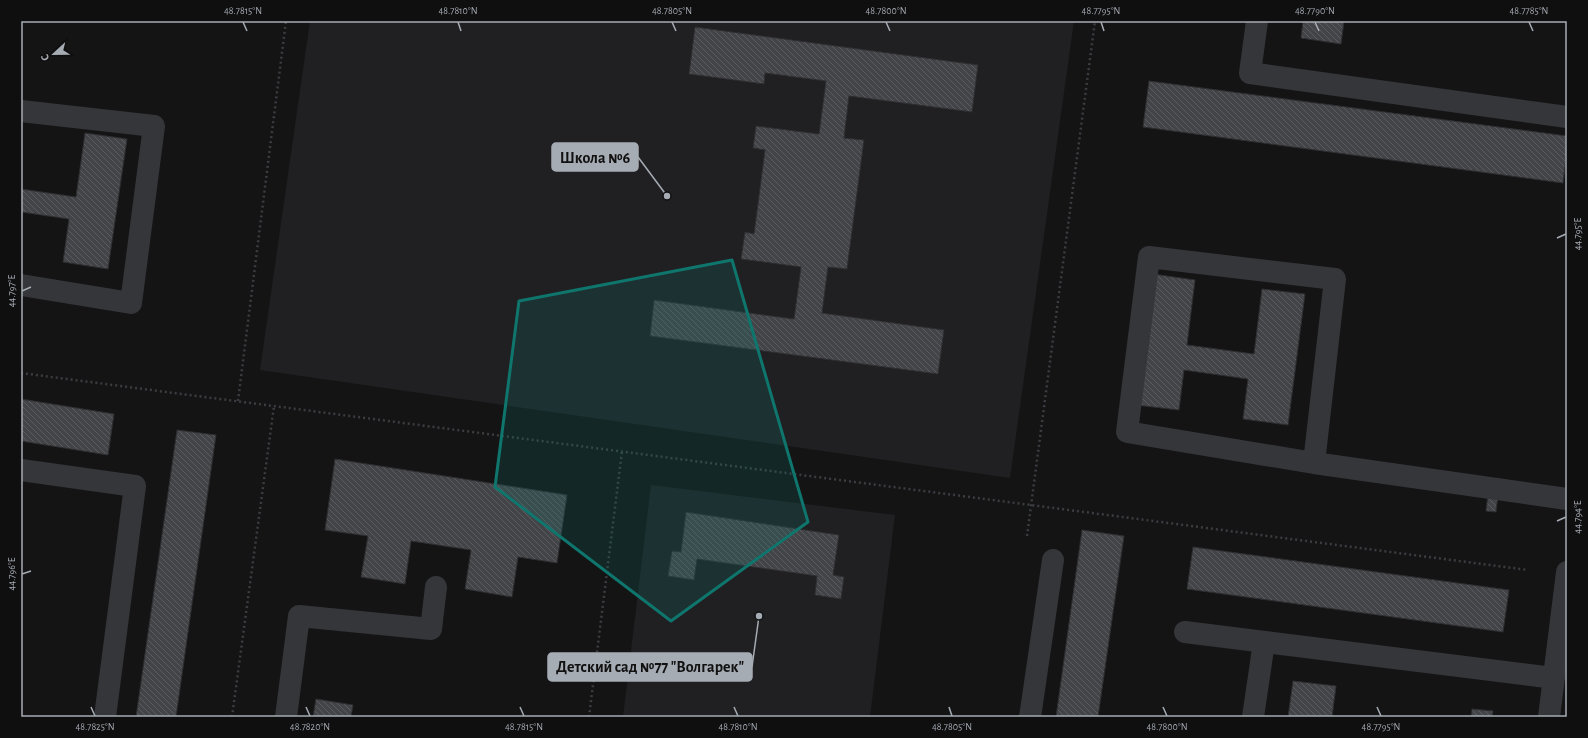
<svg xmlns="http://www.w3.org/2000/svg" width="1588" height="738" font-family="'Alegreya Sans',sans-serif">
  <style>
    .built { fill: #202022 }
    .building { fill: url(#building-back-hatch); stroke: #2e2e31 }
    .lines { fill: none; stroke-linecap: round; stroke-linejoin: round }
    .path { stroke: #3b3d41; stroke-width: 2.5; stroke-dasharray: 2 3; stroke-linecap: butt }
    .minor { stroke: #35363a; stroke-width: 22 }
    .marked { fill: #0f766e; fill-opacity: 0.2; stroke: #0f766e; stroke-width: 3; stroke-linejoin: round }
    .ticks { fill: none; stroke: #a6acb4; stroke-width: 1.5 }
    .leader { fill: none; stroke: #a6acb4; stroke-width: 1.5 }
    .callout-dot { fill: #a6acb4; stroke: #0f0f10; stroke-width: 1.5 }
    .callout { fill: #a6acb4; stroke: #a6acb4; stroke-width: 1.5 }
    .callout-label { font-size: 16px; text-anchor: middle; font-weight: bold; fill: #111 }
    .neatline { fill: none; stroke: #a6acb4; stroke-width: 1.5 }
    .ticks-label { font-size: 10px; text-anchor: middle; fill: #a6acb4 }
  </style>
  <defs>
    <pattern id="building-back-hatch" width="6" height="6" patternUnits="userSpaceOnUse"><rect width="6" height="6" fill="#434448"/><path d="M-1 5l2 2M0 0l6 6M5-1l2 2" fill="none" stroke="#5b5c60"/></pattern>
  </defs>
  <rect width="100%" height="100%" fill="#141415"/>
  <path class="built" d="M310,21H1074L1010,478L260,370Z
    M651,485L895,515L870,717H623Z"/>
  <path class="building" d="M1303,21H1344L1341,44L1301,38Z
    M695,27L978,65L972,112L849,96L844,138L864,140L847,269L828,267L822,313L944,330L938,374L650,336L654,300L794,319L801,267L741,259L745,232L754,234L765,150L753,148L756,126L819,134L826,81L765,73L764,84L689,74Z
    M1149,81L1567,136V150L1563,183L1143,127Z
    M85,133L127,139L108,269L63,262L69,219L21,212V189L76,197Z
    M1153,274L1195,280L1187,345L1254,354L1262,289L1305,294L1288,425L1243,419L1248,379L1184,370L1179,410L1136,405Z
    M21,399L114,414L108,455L21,441Z
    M177,430L216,435L176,717H136Z
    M335,459L567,495L557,563L518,557L512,597L465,589L471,550L411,541L405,584L361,577L368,536L325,530Z
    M1488,494L1498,495L1496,512L1486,511Z
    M686,512L839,535L833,575L844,577L841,599L815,595L817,576L697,559L694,580L668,576L672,551L681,552Z
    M1082,530L1124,536L1098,717H1056Z
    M1193,547L1509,590L1503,632L1187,589Z
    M1293,681L1336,686L1332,717H1288Z
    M316,699L353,705L351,717H313Z
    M1472,709L1493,711L1492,717H1471Z"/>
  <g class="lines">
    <path class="path" d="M21,373L1528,570
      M238,401L286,21
      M1027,536L1095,21
      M232,717L274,406
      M589,717L622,451"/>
    <path class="minor" d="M1257,21L1250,73L1567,117
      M21,111L154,126L131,303L21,285
      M1314,463L1335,279L1149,257L1127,432L1314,463L1567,499
      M21,470L135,486L105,717
      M1185,632L1554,678
      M286,717L299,616L431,629L436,587
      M1030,717L1053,560
      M1253,717L1264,642
      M1549,717L1567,572"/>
  </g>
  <path class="marked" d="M732,260L808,522L671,621L495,487L519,301Z"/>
  <path class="ticks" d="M243,22L247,31M458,22L461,31M672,22L676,31M886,22L890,31M1101,22L1104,31M1315,22L1319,31M1529,22L1533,31M1557,238L1566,234M22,291L31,287M1557,521L1566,517M22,574L31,571M91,707L95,716M306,707L310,716M520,707L524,716M734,707L738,716M949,707L952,716M1163,707L1167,716M1377,707L1381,716"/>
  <path class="leader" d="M667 196L638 157M759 616L752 667"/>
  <g class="callout-dot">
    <circle cx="667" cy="196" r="4"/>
    <circle cx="759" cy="616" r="4"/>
  </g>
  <g class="callout">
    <rect x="552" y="143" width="86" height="28" rx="4"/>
    <rect x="548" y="653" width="204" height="28" rx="4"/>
  </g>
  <g class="callout-label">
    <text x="595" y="163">Школа №6</text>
    <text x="650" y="672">Детский сад №77 "Волгарек"</text>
  </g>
  <rect width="1588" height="738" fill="none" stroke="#0f0f10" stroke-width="44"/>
  <g transform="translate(54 54) rotate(248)" stroke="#0f0f10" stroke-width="3" paint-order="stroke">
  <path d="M0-3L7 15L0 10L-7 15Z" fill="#a6acb4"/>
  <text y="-6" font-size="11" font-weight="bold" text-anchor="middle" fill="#a6acb4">С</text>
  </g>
  <rect x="22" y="22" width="1544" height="694" class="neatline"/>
  <g class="ticks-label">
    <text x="243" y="14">48.7815°N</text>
    <text x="458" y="14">48.7810°N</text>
    <text x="672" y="14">48.7805°N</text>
    <text x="886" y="14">48.7800°N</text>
    <text x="1101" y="14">48.7795°N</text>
    <text x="1315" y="14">48.7790°N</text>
    <text x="1529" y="14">48.7785°N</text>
    <text transform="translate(1577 234) rotate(-90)" y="4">44.795°E</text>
    <text transform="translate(11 291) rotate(-90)" y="4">44.797°E</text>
    <text transform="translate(1577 517) rotate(-90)" y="4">44.794°E</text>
    <text transform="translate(11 574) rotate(-90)" y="4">44.796°E</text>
    <text x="95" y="730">48.7825°N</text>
    <text x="310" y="730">48.7820°N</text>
    <text x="524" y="730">48.7815°N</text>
    <text x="738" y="730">48.7810°N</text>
    <text x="952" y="730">48.7805°N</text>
    <text x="1167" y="730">48.7800°N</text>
    <text x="1381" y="730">48.7795°N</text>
  </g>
</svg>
